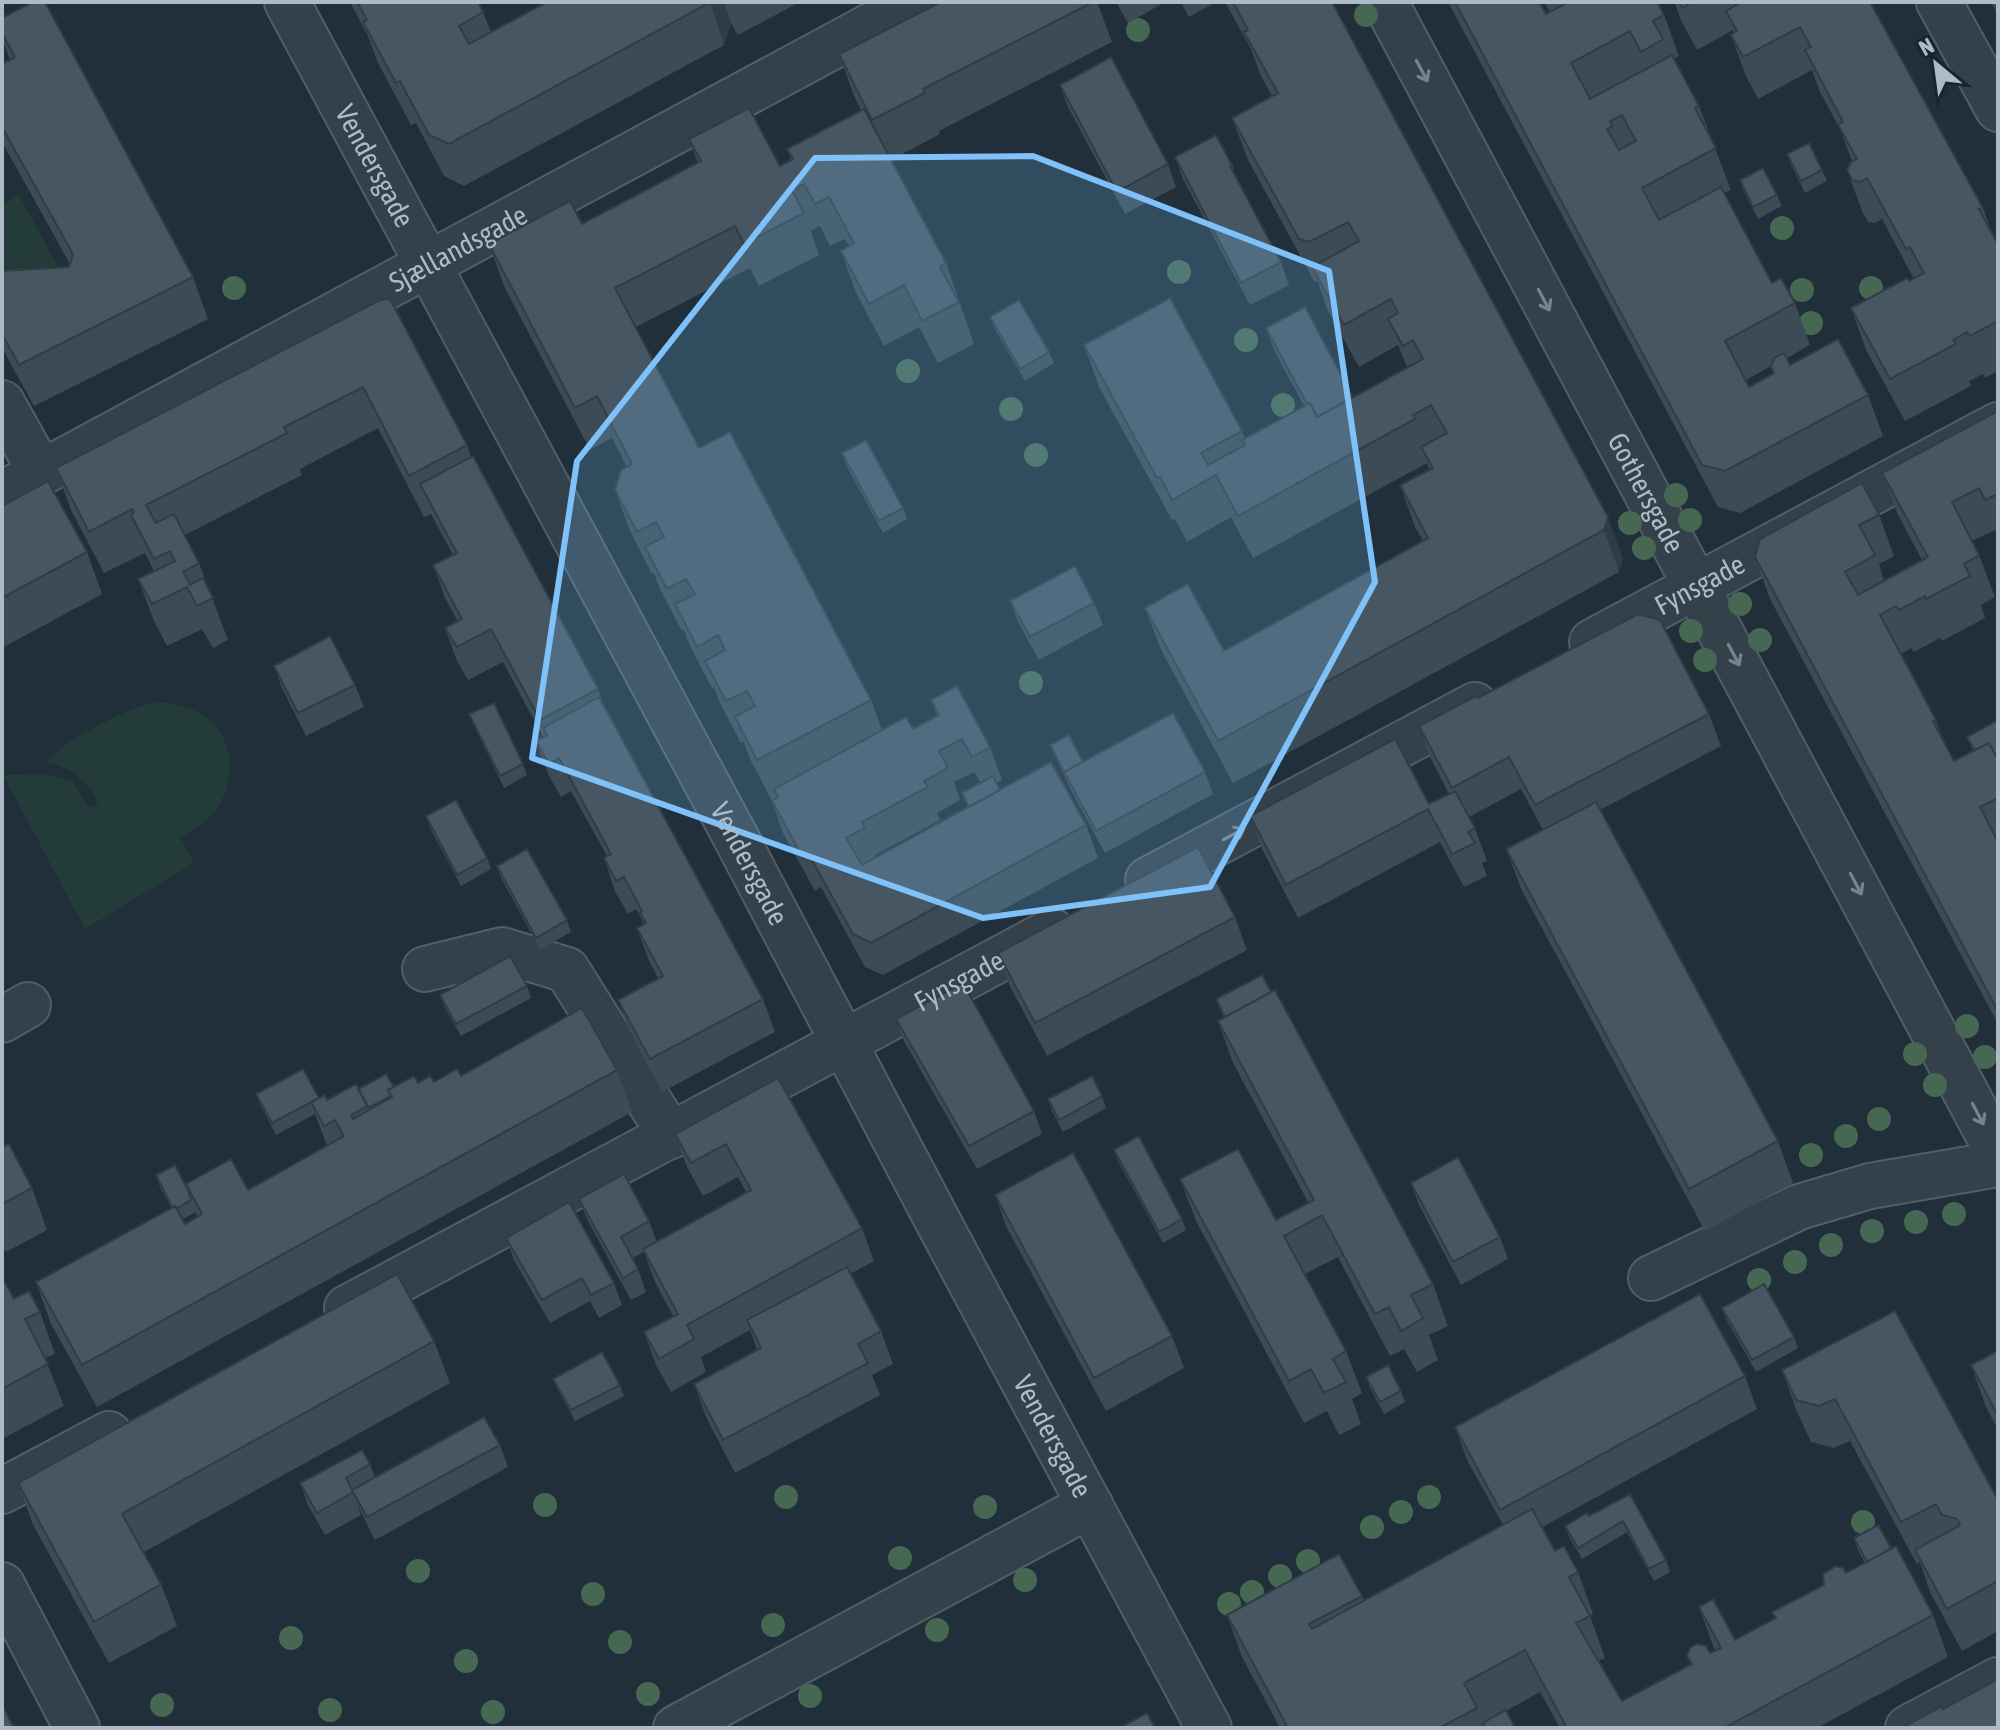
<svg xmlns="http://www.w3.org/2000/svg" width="2000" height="1730" font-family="'Asap Condensed',sans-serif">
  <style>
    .green { fill: #233c3a }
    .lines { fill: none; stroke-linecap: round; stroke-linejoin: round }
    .minor-casing { stroke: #515e67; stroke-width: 48 }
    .minor { stroke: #34404a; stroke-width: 44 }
    .tree { fill: #466853 }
    .wall { fill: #3c4b55; fill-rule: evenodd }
    .shaded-wall { fill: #313d45 }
    .building { fill: #465763; stroke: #313d45; stroke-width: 2; fill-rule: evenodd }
    .oneway { stroke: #77848e }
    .marked { fill: #7fc2fa; fill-opacity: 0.2; stroke: #7fc2fa; stroke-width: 6; stroke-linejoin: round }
    .labels { text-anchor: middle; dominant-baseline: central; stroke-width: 6; stroke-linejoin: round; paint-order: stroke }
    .street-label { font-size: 28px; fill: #aebbc6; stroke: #19252e }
  </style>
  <rect width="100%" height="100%" fill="#202f39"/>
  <path class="green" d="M19,195L74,296L2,302V204Z
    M154,702C173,703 193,706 208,719C237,743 236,788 211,816C203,825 191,831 180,837L194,863L85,929L3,775L47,774L73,782L90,808L98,803C86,780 74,769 47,763C61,741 129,708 154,702Z"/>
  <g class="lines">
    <defs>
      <g id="minor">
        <path id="s1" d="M287,2L734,834L942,1229L1209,1728"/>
        <path id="s2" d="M1385,2L1998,1153"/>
        <path d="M1939,2L1998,109"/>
        <path d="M2,403L41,473"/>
        <path id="s3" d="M2,494L915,2"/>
        <path id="s4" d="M1592,642L1998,425"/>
        <path d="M1148,880L1475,705"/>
        <path d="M425,969L502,950L567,970L671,1136"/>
        <path d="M2,1020L28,1005"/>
        <path d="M1651,1278L1799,1207L1870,1186L1998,1164"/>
        <path id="s5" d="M347,1308L1052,931"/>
        <path d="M2,1491L109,1434"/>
        <path d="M2,1585L77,1728"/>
        <path d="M676,1728L1090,1505"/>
        <path d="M1908,1728L1998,1680"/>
      </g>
    </defs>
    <use href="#minor" class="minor-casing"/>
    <use href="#minor" class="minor"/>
  </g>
  <g class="tree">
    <circle cx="1366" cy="15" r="12"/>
    <circle cx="1138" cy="30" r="12"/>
    <circle cx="1782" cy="228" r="12"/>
    <circle cx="1179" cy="272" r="12"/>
    <circle cx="234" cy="288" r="12"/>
    <circle cx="1871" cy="288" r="12"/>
    <circle cx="1802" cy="290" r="12"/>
    <circle cx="1811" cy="323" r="12"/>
    <circle cx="1246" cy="340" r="12"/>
    <circle cx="908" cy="371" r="12"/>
    <circle cx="1283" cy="405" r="12"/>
    <circle cx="1011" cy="409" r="12"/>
    <circle cx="1036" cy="455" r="12"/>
    <circle cx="1676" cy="495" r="12"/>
    <circle cx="1690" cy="520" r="12"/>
    <circle cx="1630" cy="523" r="12"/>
    <circle cx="1644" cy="548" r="12"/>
    <circle cx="1740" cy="604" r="12"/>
    <circle cx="1691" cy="631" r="12"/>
    <circle cx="1760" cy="640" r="12"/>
    <circle cx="1705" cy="660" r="12"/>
    <circle cx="1031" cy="683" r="12"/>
    <circle cx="1967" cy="1026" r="12"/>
    <circle cx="1915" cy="1054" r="12"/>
    <circle cx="1985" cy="1057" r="12"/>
    <circle cx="1935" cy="1085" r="12"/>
    <circle cx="1879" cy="1119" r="12"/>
    <circle cx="1846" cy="1136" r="12"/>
    <circle cx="1811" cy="1155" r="12"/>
    <circle cx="1954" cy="1214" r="12"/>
    <circle cx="1916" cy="1222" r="12"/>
    <circle cx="1872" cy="1231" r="12"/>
    <circle cx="1831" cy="1245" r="12"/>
    <circle cx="1795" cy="1262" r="12"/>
    <circle cx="1759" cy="1280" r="12"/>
    <circle cx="786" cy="1497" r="12"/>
    <circle cx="1429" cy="1497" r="12"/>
    <circle cx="545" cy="1505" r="12"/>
    <circle cx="985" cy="1507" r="12"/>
    <circle cx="1401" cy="1512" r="12"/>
    <circle cx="1863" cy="1522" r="12"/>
    <circle cx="1372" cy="1527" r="12"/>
    <circle cx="900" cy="1558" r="12"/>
    <circle cx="1308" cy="1561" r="12"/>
    <circle cx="418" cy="1571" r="12"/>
    <circle cx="1280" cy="1576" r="12"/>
    <circle cx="1025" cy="1580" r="12"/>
    <circle cx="1252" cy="1592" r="12"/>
    <circle cx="593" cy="1594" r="12"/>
    <circle cx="1229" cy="1604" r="12"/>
    <circle cx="773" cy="1625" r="12"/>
    <circle cx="937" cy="1630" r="12"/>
    <circle cx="291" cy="1638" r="12"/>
    <circle cx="620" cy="1642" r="12"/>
    <circle cx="466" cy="1661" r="12"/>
    <circle cx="648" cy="1694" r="12"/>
    <circle cx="810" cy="1696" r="12"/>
    <circle cx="162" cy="1705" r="12"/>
    <circle cx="330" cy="1710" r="12"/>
    <circle cx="493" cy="1712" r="12"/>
  </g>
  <path class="wall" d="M350,2H448L483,12L491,32L547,2H800L738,35L731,23L724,45L464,186L444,176L416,123L411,125L378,63L368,36Z
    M941,2H1097L1112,42L939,131L940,134L891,160L946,263L974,344L938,363L919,327L884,346L856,293L841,251L849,246L845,239L830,246L820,226L811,231L819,255L759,286L750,268L636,327L699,448L871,700L882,730L913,729L937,716L931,700L990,747L1002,780L996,783L1000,790L1086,825L1098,858L883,975L865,967L821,887L815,891L783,833L772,801L750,759L744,742L741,743L720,703L714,687L712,688L690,646L684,630L682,631L660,589L654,573L652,574L630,531L615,490L627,467L612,438L590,450L504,286L489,244L582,224L698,163L689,139L780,166L791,160L787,149L861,110L854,96L839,54ZM974,772L981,783L962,793L968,807L876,858L875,855L940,820L937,813L960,800L954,782Z
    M1116,2H1165L1128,23Z
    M1181,2H1216L1189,17Z
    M1225,2H1332L1623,559L1619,572L1233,783L1161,650L1145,608L1224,651L1423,541L1415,527L1400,485L1430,470L1427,463L1253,558L1231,517L1187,542L1175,519L1172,520L1099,387L1084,345L1242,431L1245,438L1304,406L1274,350L1266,328L1353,397L1407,367L1398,345L1359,367L1327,309L1318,282L1314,281L1248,160L1232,118L1272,96L1260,74L1251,49Z
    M1448,2H1539L1546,14L1550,12L1544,2H1657L1664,15L1679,56L1674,59L1699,106L1731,190L1724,193L1772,283L1795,303L1810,345L1787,358L1790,365L1868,395L1883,436L1740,513L1718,507ZM1771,366L1773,373L1749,387L1746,380Z
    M1672,2H1870L1983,208L1993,236L1998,245V371L1985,378L1983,374L1969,381L1971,386L1905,421L1866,350L1851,308L1914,279L1882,219L1875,223L1868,222L1862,211L1847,170L1852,161L1840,129L1820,92L1812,70L1758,99L1746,76L1731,35L1734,33L1733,30L1697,50L1681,20L1675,3L1673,4Z
    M1991,2H1998V15Z
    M2,18L193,277L208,319L34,406L2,348V271L69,267L70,264L2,142V64L10,60L2,38Z
    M1060,85L1168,164L1176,187L1125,214L1068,107Z
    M1787,154L1822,170L1827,181L1805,193L1791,165Z
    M1175,157L1232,165L1239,184L1281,262L1289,285L1250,305L1183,179Z
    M1740,180L1777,195L1782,206L1758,219L1744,192Z
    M380,300L467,445L471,457L598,689L603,704L763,999L775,1032L662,1092L630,1032L618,1000L658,978L649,961L637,928L644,924L636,909L628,914L615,891L604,858L607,856L571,791L561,797L548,774L536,741L543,737L503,662L468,680L457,661L445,628L458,622L445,598L433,565L453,555L431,514L424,517L378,428L300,469L302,475L185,535L199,563L228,640L213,648L202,629L167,646L154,621L138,579L154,571L145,553L104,573L71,510L56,468Z
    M990,317L1049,352L1054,363L1025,381L994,328Z
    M1998,411V537L1995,530L1972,541L1979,555L1995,597L1981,605L1985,618L1942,641L1940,638L1914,652L1911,648L1901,654L1936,720L1943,740L1954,761L1973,751L1967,737L1998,720V1024L1770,599L1755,557L1879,515L1894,556L1879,564L1884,581L1922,560L1898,515L1882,473Z
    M842,453L903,508L907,519L883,533L846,465Z
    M2,506L87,552L102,594L2,648Z
    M1010,601L1094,603L1103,625L1039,660L1019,624Z
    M274,666L355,685L364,707L306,736L282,688Z
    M1478,698L1709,714L1721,746L1600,810L1778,1141L1793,1183L1705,1231L1522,891L1506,849L1543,830L1521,789L1469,817L1475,828L1487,861L1482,863L1487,876L1464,887L1440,842L1298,918L1262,849L1250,816L1429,804L1449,794L1431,759L1419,726Z
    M469,714L523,764L527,775L504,788L474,726Z
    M1050,745L1083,762L1205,772L1213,794L1105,853L1073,794Z
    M426,816L487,858L491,869L461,886L430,828Z
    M497,866L567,920L571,932L540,949L501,878Z
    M1235,917L1247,950L1047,1056L1010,986L998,953Z
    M527,986L531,998L461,1036L444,1006L440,995Z
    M1271,992L1433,1284L1448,1326L1429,1335L1438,1360L1417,1372L1404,1349L1390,1356L1338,1257L1305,1274L1346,1351L1362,1393L1352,1399L1361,1424L1339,1435L1327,1411L1304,1423L1196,1221L1180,1179L1276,1220L1308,1202L1233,1063L1218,1021L1224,1018L1216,999Z
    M896,1019L1034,1111L1042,1134L977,1169L904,1041Z
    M617,1070L632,1112L97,1407L51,1324L36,1282L171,1208L160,1187L156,1175L188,1190H248L327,1146L315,1114L276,1135L261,1106L256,1094L319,1098L327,1100L358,1089L434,1082L461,1076ZM196,1212L197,1217L185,1224L182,1219Z
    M778,1078L862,1228L874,1261L850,1274L881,1331L893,1364L872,1375L880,1395L735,1473L706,1417L694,1384L757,1350L750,1330L701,1357L706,1372L671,1392L656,1365L644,1332L673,1316L655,1282L644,1252L632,1258L638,1269L646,1292L631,1300L588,1221L579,1199L649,1221L657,1242L746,1192L738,1177L703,1196L687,1167L675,1134Z
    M1102,1096L1106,1108L1063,1132L1052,1111L1048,1099Z
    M2,1147L32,1188L47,1230L6,1252L4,1249L2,1250Z
    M1114,1150L1182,1219L1186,1230L1163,1243L1118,1161Z
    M1411,1183L1500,1237L1508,1259L1461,1285L1419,1205Z
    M995,1195L1172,1336L1184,1368L1106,1411L1007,1228Z
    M506,1238L614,1283L622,1305L599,1318L590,1301L550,1323L514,1260Z
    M2,1277L14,1299L40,1312L55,1354L45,1358L64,1406L2,1439Z
    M1722,1308L1794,1337L1798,1348L1756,1372L1726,1319Z
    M1895,1311L1998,1500V1631L1962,1651L1930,1592L1920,1562L1917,1564L1850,1441L1834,1448L1811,1442L1797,1412L1782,1370Z
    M434,1341L450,1383L144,1552L161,1584L177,1626L109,1663L33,1525L18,1483Z
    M1998,1351V1430L1986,1407L1971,1365Z
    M1745,1376L1757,1409L1542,1527L1555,1551L1578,1572L1593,1614L1590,1616L1605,1658L1598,1661L1622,1701L1690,1664L1687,1656L1710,1653L1715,1651L1699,1607L1735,1640L1775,1618L1772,1612L1865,1563L1858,1550L1854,1538L1891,1548L1933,1615L1948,1657L1817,1728H1560L1540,1692L1506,1711L1515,1728H1485L1483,1723L1489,1720L1483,1723L1485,1728H1280L1242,1657L1227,1615L1362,1596L1364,1601L1503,1525L1467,1460L1455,1427Z
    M1366,1377L1401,1391L1405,1402L1384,1414L1370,1388Z
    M553,1379L620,1385L624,1396L575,1421L558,1390Z
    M500,1445L508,1467L375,1540L361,1512L356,1499L361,1515L325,1535L308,1505L300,1483L370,1464L375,1477Z
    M1630,1494L1666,1560L1670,1572L1654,1581L1627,1532L1582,1559L1569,1537L1565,1526L1589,1516Z"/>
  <path class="shaded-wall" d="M710,2H724L731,23L724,45Z
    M1608,517L1623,559L1619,572L1604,530Z"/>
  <path class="building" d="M33,2H45L193,277L19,365L2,334V271L69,267L73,254L2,127V64L15,57L2,33V18Z
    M357,2H478L483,12L459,26L469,44L547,2H710L709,3L449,144L429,135L400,81L396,83L363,22L367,20Z
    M941,2H1093L923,89L925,93L872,120L839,54Z
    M1233,2H1332L1608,517L1604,530L1218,741L1145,608L1188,584L1224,651L1428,538L1400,485L1433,468L1421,447L1447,433L1431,405L1413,415L1415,419L1238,516L1216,475L1172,500L1160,477L1157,478L1084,345L1170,298L1242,431L1201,453L1208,465L1245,445L1242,440L1310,403L1317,417L1423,359L1413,340L1403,346L1388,319L1398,313L1391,299L1344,325L1312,267L1359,241L1348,222L1309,242L1299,239L1232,118L1278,93L1244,32L1248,30Z
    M1455,2H1539L1546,14L1569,2H1657L1664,15L1653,21L1663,39L1641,52L1630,31L1571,63L1590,99L1672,55L1699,106L1695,108L1716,148L1642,188L1659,220L1721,187L1772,283L1781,278L1795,303L1725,341L1749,387L1774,373L1771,367L1774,358L1784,353L1790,365L1838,339L1868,395L1725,471L1702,465ZM1622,115L1636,141L1619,150L1607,129L1612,127L1610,121Z
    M1679,2H1692L1682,8Z
    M1742,2H1870L1983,208L1979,209L1998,245V321L1970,336L1967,332L1953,340L1956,344L1890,379L1851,308L1907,278L1909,281L1924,273L1910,247L1906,249L1867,178L1860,182L1852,180L1847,170L1851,162L1857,159L1838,125L1843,122L1805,50L1811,47L1800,27L1743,57L1731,35L1737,31L1726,11Z
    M1111,57L1168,164L1117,192L1060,85Z
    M749,108L780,166L793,159L787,149L864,109L946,263L940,267L959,302L922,321L904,285L869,304L841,251L854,243L829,197L815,204L804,184L792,190L804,213L744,244L735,226L615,288L699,448L730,432L871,700L757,760L735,717L755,706L747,691L726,701L705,661L725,650L718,635L697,647L675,604L695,594L686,579L667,589L645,547L664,537L656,522L637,532L615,490L621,470L632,464L597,396L575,408L489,244L570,201L582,224L701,161L689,139Z
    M1216,135L1232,165L1230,166L1281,262L1241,283L1175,157Z
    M1809,143L1822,170L1801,181L1787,154Z
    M1763,168L1777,195L1753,207L1740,180Z
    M390,299L467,445L409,476L363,387L284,427L287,433L146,505L156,523L174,514L199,563L183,572L190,585L203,578L213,598L197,606L187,587L152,604L138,579L175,561L170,551L154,559L131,515L134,513L132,509L89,532L56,468L380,300Z
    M1019,300L1049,352L1020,369L990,317Z
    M1305,307L1353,397L1317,417L1310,403L1307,404L1266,328Z
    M1998,411V494L1985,500L1979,488L1952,502L1979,555L1964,564L1970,576L1926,599L1925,596L1899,610L1896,606L1880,615L1936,720L1933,721L1954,761L1989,743L1996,756L1998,754V798L1980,807L1998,842V1011L1755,557L1760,539L1862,483L1879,515L1859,525L1875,555L1845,572L1858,595L1928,557L1882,473Z
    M866,440L903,508L879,521L842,453Z
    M473,456L598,689L540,720L491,629L457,647L445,628L462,619L433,565L457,553L420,484Z
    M48,481L87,552L2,598V506Z
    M1075,566L1094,603L1030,637L1010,601Z
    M1638,614L1660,620L1709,714L1535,805L1509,757L1452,788L1419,726L1476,696L1478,698Z
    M330,636L355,685L298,713L274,666Z
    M957,686L990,747L972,757L962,739L939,751L948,768L924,781L928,787L862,822L865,828L846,838L862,865L1051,762L1086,825L871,943L853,934L809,855L803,858L772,801L778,797L774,789L906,717L913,729L939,715L931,700Z
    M599,697L763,999L650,1059L618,1000L663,976L637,928L646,923L640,913L642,911L624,877L616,881L604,858L611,854L559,758L549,764L536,741L547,735L543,728Z
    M494,703L523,764L500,776L469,714Z
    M1173,713L1205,772L1096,831L1064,772Z
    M1998,720V754L1996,756L1989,743L1975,750L1967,737Z
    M1069,735L1083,762L1064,772L1065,774L1050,745Z
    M1395,739L1429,804L1455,791L1475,828L1468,832L1475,843L1452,854L1428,809L1286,885L1250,816Z
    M993,776L1000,790L969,807L962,793Z
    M456,800L487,858L457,875L426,816Z
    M1596,802L1778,1141L1689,1189L1506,849Z
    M1198,847L1235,917L1035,1023L998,953Z
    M527,849L567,920L536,938L497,866Z
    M510,956L527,986L456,1024L440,995Z
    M1262,975L1271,992L1225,1017L1216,999Z
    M963,983L1034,1111L969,1146L896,1019Z
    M1275,990L1433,1284L1411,1295L1423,1318L1401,1331L1389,1307L1375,1314L1322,1215L1284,1236L1346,1351L1333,1359L1346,1382L1324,1393L1311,1369L1289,1381L1180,1179L1238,1149L1276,1220L1314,1200L1218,1021Z
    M582,1008L617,1070L82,1365L36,1282L175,1206L185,1224L202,1214L186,1184L231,1159L248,1190L344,1136L335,1120L324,1126L311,1102L325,1095L327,1100L356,1084L368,1106L351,1115L353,1119L392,1097L388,1090L414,1076L418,1083L430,1076L434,1082L457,1069L461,1076Z
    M303,1069L319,1098L272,1123L256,1094Z
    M386,1074L394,1087L388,1090L391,1096L368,1108L358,1089Z
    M1092,1076L1102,1096L1059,1120L1048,1099Z
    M778,1078L862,1228L687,1325L694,1339L659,1359L644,1332L678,1314L643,1249L751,1190L726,1144L691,1163L675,1134Z
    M1139,1136L1182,1219L1159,1232L1114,1150Z
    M9,1144L32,1188L2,1204V1147Z
    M1073,1153L1172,1336L1094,1378L995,1195Z
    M1458,1157L1500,1237L1453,1262L1411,1183Z
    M175,1165L188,1190L191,1200L177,1208L175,1206L172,1207L156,1175Z
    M624,1174L649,1221L621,1237L638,1269L623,1278L579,1199Z
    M569,1202L614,1283L591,1295L582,1278L542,1300L506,1238Z
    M847,1267L881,1331L858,1344L868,1363L723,1440L694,1384L761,1348L747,1320Z
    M397,1274L434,1341L122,1514L161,1584L94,1622L18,1483Z
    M2,1277L14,1299L29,1291L40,1312L25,1319L48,1364L2,1389Z
    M1764,1284L1794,1337L1752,1360L1722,1308Z
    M1700,1294L1745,1376L1500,1510L1455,1427Z
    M1895,1311L1998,1500V1581L1947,1609L1915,1550L1960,1525L1957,1519L1942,1515L1936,1504L1901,1522L1835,1399L1819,1406L1796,1400L1782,1370Z
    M1998,1351V1416L1971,1365Z
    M602,1352L620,1385L571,1410L553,1379Z
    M1388,1365L1401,1391L1380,1402L1366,1377Z
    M484,1417L500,1445L367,1517L352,1490Z
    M362,1450L370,1464L346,1478L353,1492L317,1513L300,1483Z
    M1630,1494L1666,1560L1649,1569L1623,1521L1578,1548L1565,1526L1587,1513L1589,1516Z
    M1532,1509L1555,1551L1564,1546L1578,1572L1569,1577L1590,1616L1576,1623L1622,1701L1692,1664L1687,1656L1690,1648L1697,1644L1706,1646L1710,1653L1721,1648L1699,1607L1713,1599L1735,1640L1776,1618L1772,1612L1824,1585L1823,1574L1836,1566L1843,1568L1846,1573L1896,1546L1933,1615L1724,1728H1567L1525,1650L1464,1683L1477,1708L1439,1728H1288L1227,1615L1339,1554L1362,1596L1309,1624L1312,1629Z
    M1878,1525L1891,1548L1867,1562L1854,1538Z
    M1998,1679V1728H1902L1942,1706L1943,1709Z
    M2,1705L14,1728H2Z
    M1506,1710L1515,1728H1486L1483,1723Z
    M1147,1713L1155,1728H1119Z"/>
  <defs><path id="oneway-shaft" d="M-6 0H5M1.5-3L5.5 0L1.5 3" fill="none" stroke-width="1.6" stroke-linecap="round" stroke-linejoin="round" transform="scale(2)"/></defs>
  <g class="oneway">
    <use href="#oneway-shaft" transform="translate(1422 71) rotate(62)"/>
    <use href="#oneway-shaft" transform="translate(1544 300) rotate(62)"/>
    <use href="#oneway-shaft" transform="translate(1734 655) rotate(62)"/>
    <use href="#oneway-shaft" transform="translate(1234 834) rotate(-28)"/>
    <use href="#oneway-shaft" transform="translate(1856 884) rotate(62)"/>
    <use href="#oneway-shaft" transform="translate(1978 1114) rotate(62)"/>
  </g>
  <path class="marked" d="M1033,156L1329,271L1375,582L1210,887L983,918L532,758L577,461L815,158Z"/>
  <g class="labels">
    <g class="street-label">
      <text stroke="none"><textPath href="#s1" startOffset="186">Vendersgade</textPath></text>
      <text stroke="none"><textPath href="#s3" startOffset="518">Sjællandsgade</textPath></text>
      <text stroke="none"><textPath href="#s2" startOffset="556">Gothersgade</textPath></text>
      <text stroke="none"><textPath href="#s4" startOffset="122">Fynsgade</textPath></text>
      <text stroke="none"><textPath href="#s1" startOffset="978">Vendersgade</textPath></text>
      <text stroke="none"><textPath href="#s5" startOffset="694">Fynsgade</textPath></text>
      <text stroke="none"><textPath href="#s1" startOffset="1626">Vendersgade</textPath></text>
    </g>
  </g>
  <rect width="2000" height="1730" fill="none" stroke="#aebbc6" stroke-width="8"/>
  <g transform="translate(1936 64) rotate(331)" stroke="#19252e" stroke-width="6" paint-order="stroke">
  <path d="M0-6L14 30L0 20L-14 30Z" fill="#aebbc6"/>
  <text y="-12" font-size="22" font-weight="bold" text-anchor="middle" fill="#aebbc6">N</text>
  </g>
</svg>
